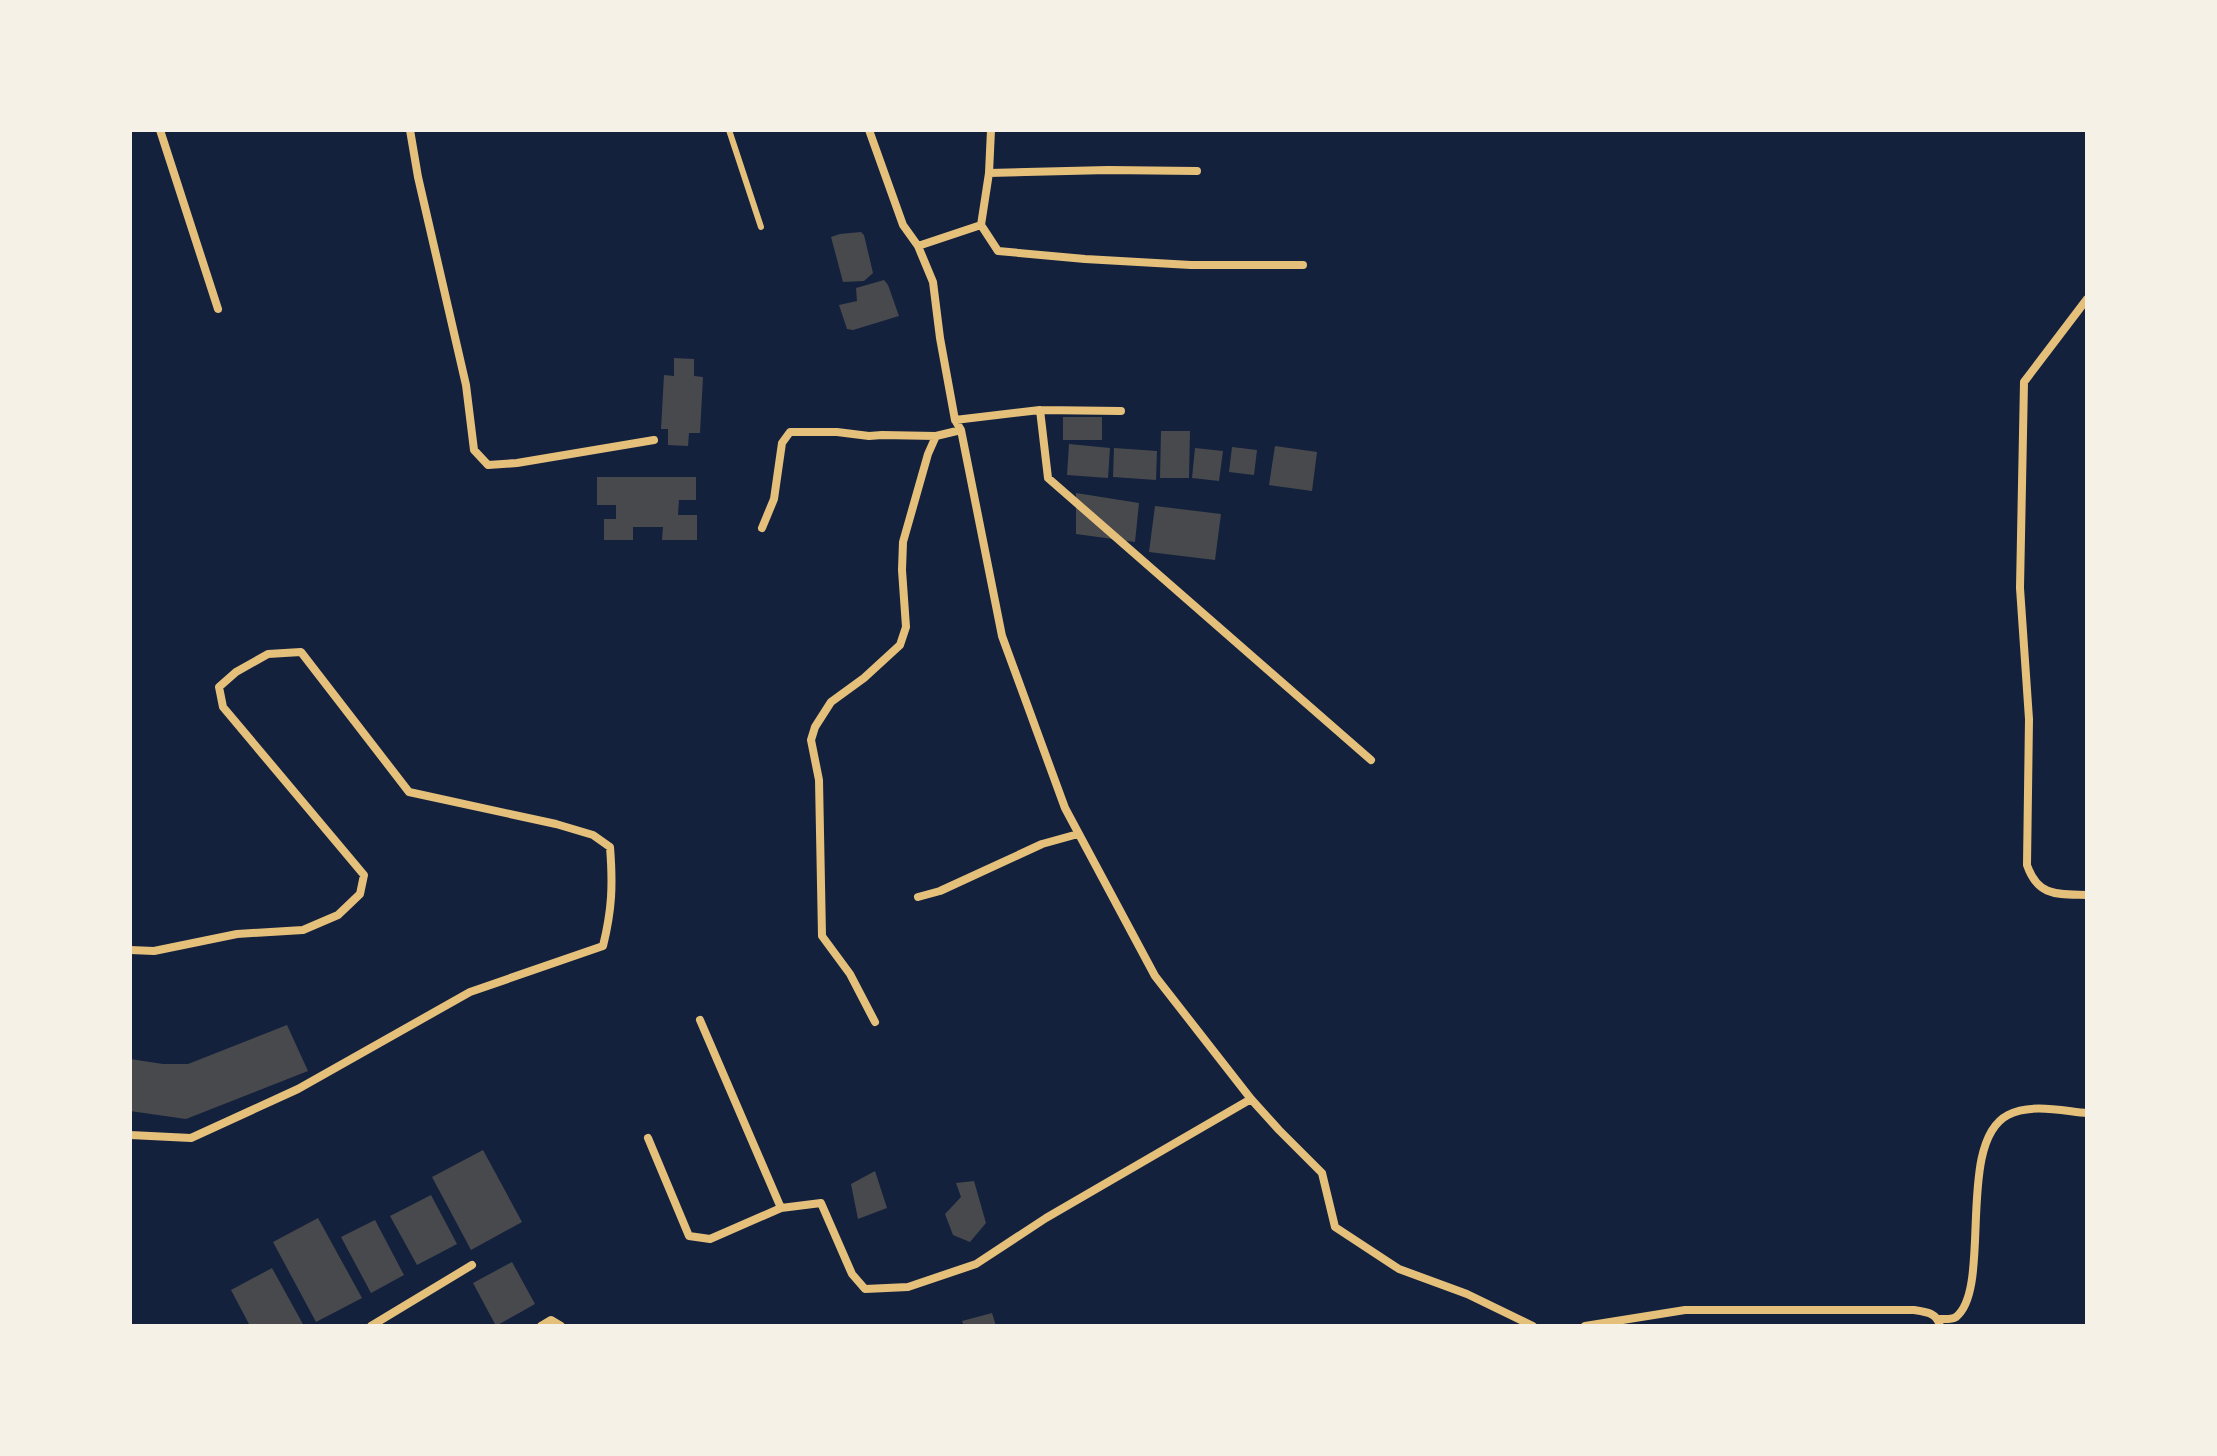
<svg xmlns="http://www.w3.org/2000/svg" width="2217" height="1456" font-family="Manrope,sans-serif">
  <style>
    .building { fill: #48494c }
    .lines { fill: none; stroke-linecap: round; stroke-linejoin: round }
    .service { stroke: #e5c07b; stroke-width: 6 }
    .minor { stroke: #e5c07b; stroke-width: 8 }
  </style>
  <rect width="100%" height="100%" fill="#14213d"/>
  <path class="building" d="M861,232L864,235L873,273L864,281L843,282L831,237L840,234Z
    M884,280L888,285L899,316L853,330L847,329L839,305L857,301L856,288Z
    M674,358L694,359V376L703,377L700,433H689L688,446L668,445V429H661L664,375L674,376Z
    M1063,417H1102V440H1063Z
    M1161,431H1190L1189,478H1160Z
    M1069,444L1110,448L1108,478L1067,475Z
    M1275,446L1317,452L1312,491L1269,485Z
    M1232,447L1257,450L1254,475L1229,472Z
    M1114,448L1157,451L1156,480L1113,477Z
    M1195,448L1223,451L1219,481L1192,478Z
    M597,477H696V500H679L678,515H697V540H662L663,527H633V540H604V519H616V505H597Z
    M1076,493L1139,503L1135,542L1076,534Z
    M1155,506L1221,514L1215,560L1149,552Z
    M287,1025L308,1071L186,1119L130,1111V1059L163,1064H188Z
    M483,1150L522,1222L471,1250L432,1177Z
    M875,1171L887,1208L858,1219L851,1184Z
    M974,1181L986,1223L970,1242L953,1235L945,1214L961,1197L956,1183Z
    M431,1195L457,1244L417,1265L390,1216Z
    M318,1218L362,1298L316,1322L273,1242Z
    M375,1220L404,1275L371,1293L341,1237Z
    M512,1262L535,1304L496,1326L473,1283Z
    M272,1268L304,1326H250L231,1290Z
    M992,1313L996,1326H964L962,1321Z"/>
  <g class="lines">
    <path class="service" d="M729,130L761,227"/>
    <path class="minor" d="M160,130L218,309
      M410,130L418,177L466,385L474,450L488,465L517,463L654,440
      M869,130L903,225L918,246L933,282L940,338L955,420L961,430L1002,636L1065,808L1155,976L1251,1099L1279,1130L1322,1173L1335,1227L1399,1269L1467,1294L1533,1326
      M989,173L991,130
      M981,225L998,251L1085,259L1191,265H1303
      M918,246L981,225L989,173L1108,170L1197,171
      M2087,299L2024,382L2020,588L2029,719L2027,865C2038,897 2057,894 2087,895
      M1040,410L1048,478L1371,760
      M955,420L1040,410L1121,411
      M762,528L774,499L782,443L790,432H837L869,436L882,435L936,436
      M918,897L940,891L1042,844L1078,834
      M130,950L154,951L237,934L303,930L338,915L360,894L364,875L223,707L219,687L236,672L268,654L301,652L409,792L556,824L593,835L610,847C613,885 612,910 603,946L470,992L298,1089L191,1138L130,1135
      M700,1020L781,1208
      M875,1022L850,974L822,936L819,780L811,740L815,727L831,702L864,678L900,645L906,627L902,570L903,542L928,454L936,436L961,430
      M648,1138L689,1236L710,1239L781,1208L821,1203L852,1274L865,1289L908,1287L976,1264L1046,1218L1251,1099
      M1938,1319C1944,1319 1951,1320 1956,1317C1993,1288 1955,1142 2008,1115C2031,1103 2063,1111 2087,1113
      M371,1326L472,1265
      M541,1326L551,1320L561,1326
      M1585,1326L1685,1310H1914C1927,1312 1937,1313 1940,1326"/>
  </g>
  <rect width="2217" height="1456" fill="none" stroke="#f6f1e7" stroke-width="264"/>
</svg>
